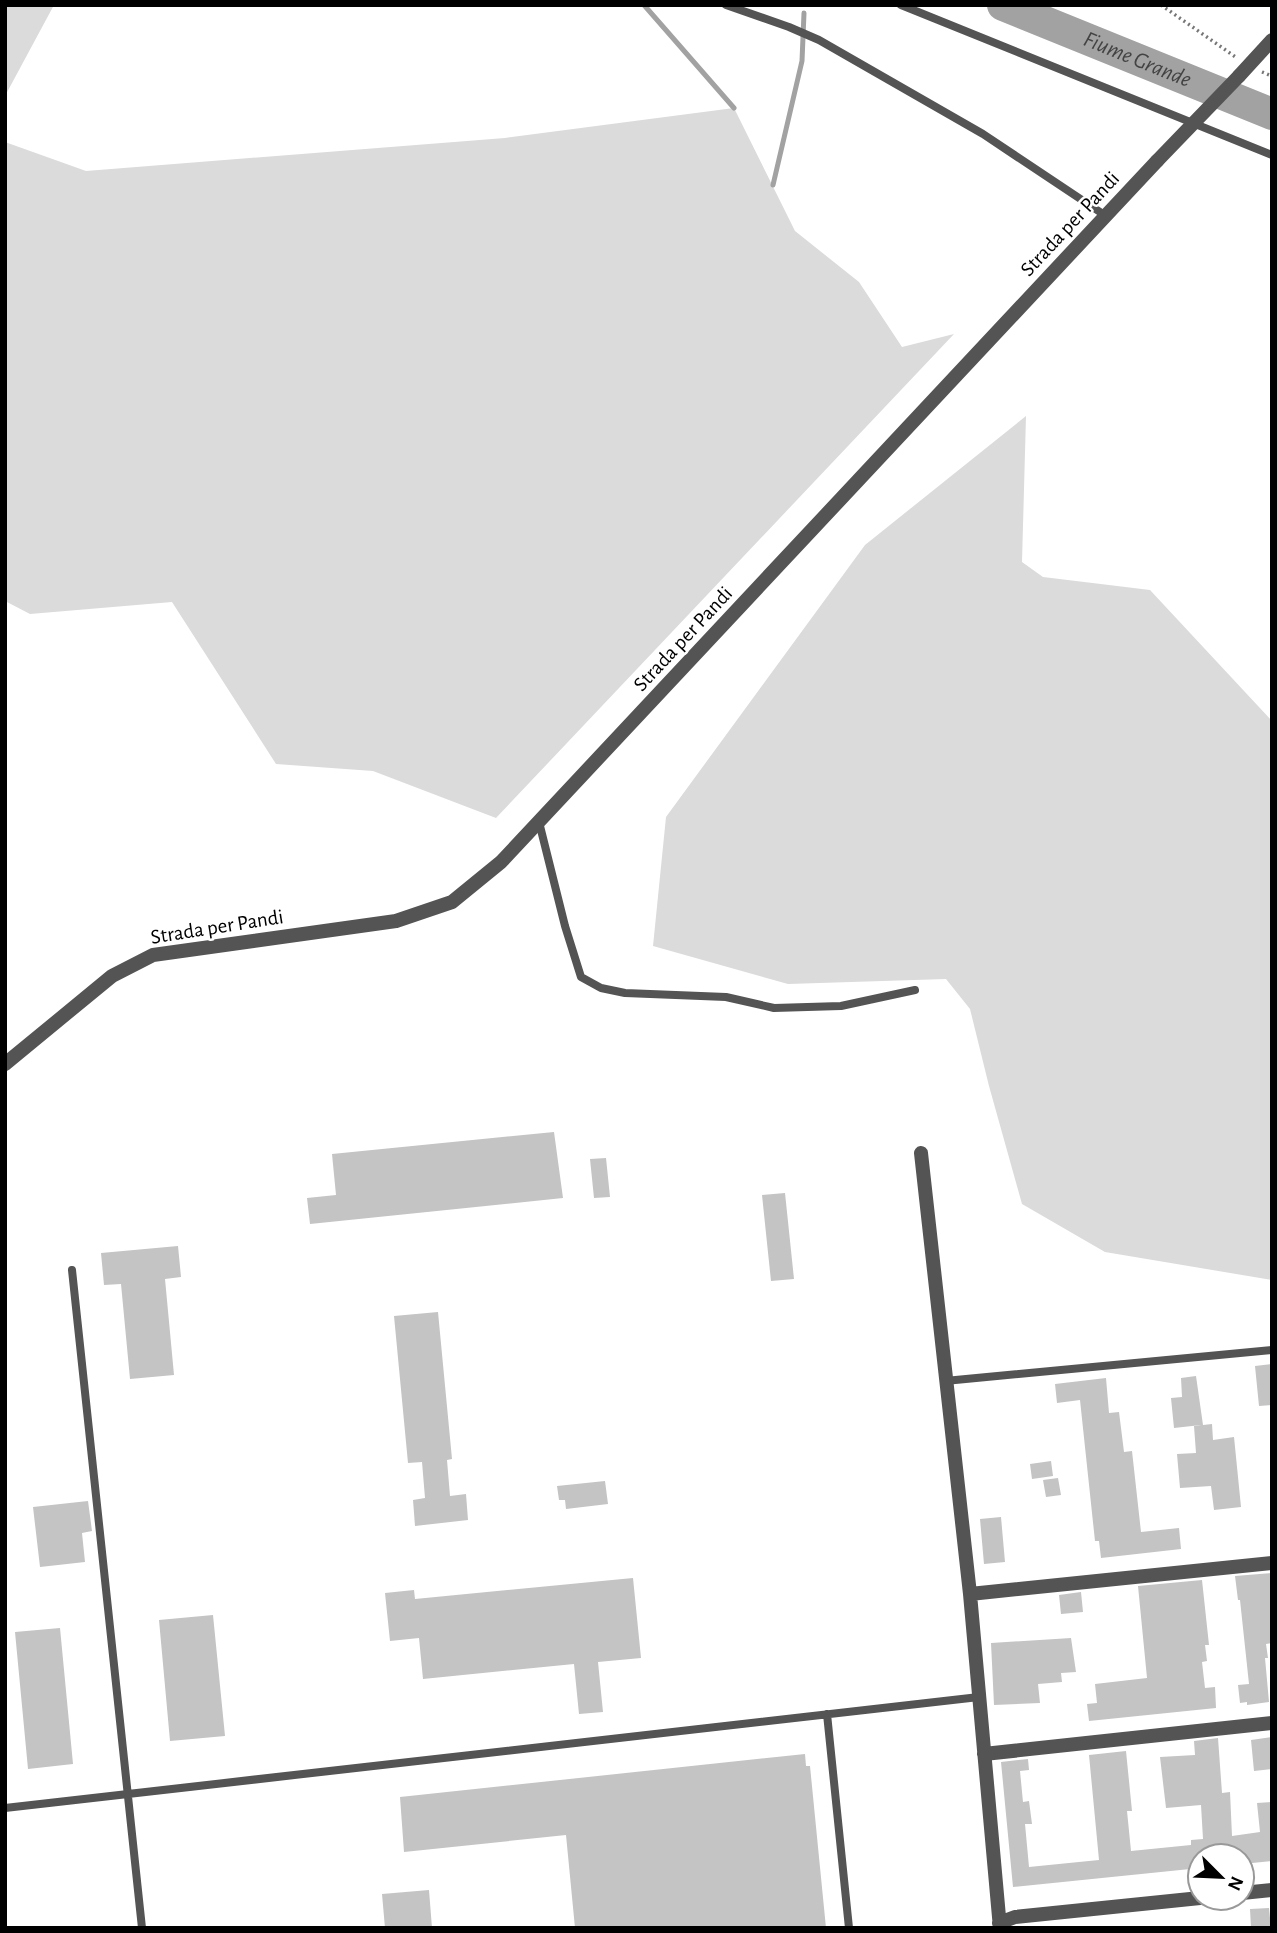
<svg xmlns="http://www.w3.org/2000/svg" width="1277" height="1933" font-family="'Alegreya Sans',sans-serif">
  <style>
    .green { fill: #dbdbdb }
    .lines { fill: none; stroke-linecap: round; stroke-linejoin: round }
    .stream { stroke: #a2a2a2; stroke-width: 5 }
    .river { stroke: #a2a2a2; stroke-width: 32 }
    .building { fill: #c4c4c4 }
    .path { stroke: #767676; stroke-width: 3.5; stroke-dasharray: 2 3.5; stroke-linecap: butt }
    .lane { stroke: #545454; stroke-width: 8 }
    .street { stroke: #545454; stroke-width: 14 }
    .street-bridge { stroke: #545454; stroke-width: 14 }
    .labels { text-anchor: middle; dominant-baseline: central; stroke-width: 5; stroke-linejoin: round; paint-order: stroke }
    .street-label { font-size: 21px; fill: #000; stroke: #fff }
    .water-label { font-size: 23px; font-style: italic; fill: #434343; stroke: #fff }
  </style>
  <rect width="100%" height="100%" fill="#fff"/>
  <path class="green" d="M5,5H54L5,96Z
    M734,108L795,231L859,282L902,347L954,334L496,818L373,771L276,764L172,602L30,614L5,601V142L86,171L505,138Z
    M1026,416L1022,562L1043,577L1150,590L1272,721V1280L1105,1252L1022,1204L989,1086L970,1009L946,979L788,984L653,946L666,817L865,545Z"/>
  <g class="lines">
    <path class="stream" d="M644,5L734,108
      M773,185L802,61L804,13"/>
    <path class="river" id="s1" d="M1003,5L1272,114"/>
  </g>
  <path class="building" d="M554,1132L563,1198L310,1224L307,1198L336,1195L332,1154Z
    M606,1158L610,1197L594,1198L590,1159Z
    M785,1193L794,1279L771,1281L762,1195Z
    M178,1246L181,1277L165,1279L174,1375L130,1379L121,1284L104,1285L101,1253Z
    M438,1312L452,1459L447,1460L450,1496L466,1494L468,1520L415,1526L413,1500L425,1498L422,1462L408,1463L394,1316Z
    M1272,1364V1405L1259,1406L1255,1366Z
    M1196,1376L1203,1425L1212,1424L1213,1440L1234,1437L1241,1507L1214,1510L1211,1486L1180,1488L1177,1454L1196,1453L1194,1426L1201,1425L1174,1428L1171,1398L1182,1397L1181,1378Z
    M1106,1378L1109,1413L1119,1412L1124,1452L1132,1451L1141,1532L1179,1528L1181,1549L1101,1558L1099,1541H1095L1080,1400L1057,1403L1055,1384Z
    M1051,1461L1053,1476L1032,1479L1030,1464Z
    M1058,1478L1061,1495L1046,1497L1043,1480Z
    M605,1481L608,1504L566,1509L565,1500H559L557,1486Z
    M88,1501L92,1531L82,1533L85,1562L40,1567L33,1507Z
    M1001,1517L1005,1562L984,1564L980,1519Z
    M1272,1573V1643L1266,1644L1268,1658H1265L1269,1702L1247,1705V1702L1240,1703L1238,1685L1249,1684L1240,1600H1238L1235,1576Z
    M633,1578L641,1658L598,1662L603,1712L579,1714L574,1664L423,1679L419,1638L390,1641L385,1593L414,1590L415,1599Z
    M1202,1580L1209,1645H1205L1207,1661L1202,1662L1205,1688L1215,1687L1216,1708L1089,1721L1087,1704L1097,1703L1095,1684L1147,1678L1138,1586Z
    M1081,1592L1083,1612L1061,1614L1059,1595Z
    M213,1615L225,1736L170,1741L159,1620Z
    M60,1628L73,1764L28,1769L15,1632Z
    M1071,1638L1076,1672L1061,1673L1062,1682L1038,1684L1040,1703L994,1705L991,1643Z
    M1272,1737V1769L1254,1771L1251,1740Z
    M1218,1738L1222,1793L1230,1792L1232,1836L1260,1832L1257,1803L1272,1802V1861L1242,1864V1856H1200V1868L1013,1887L1001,1762L1028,1759L1029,1770L1020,1771L1023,1802L1029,1801L1032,1824H1025L1029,1867L1099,1860L1089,1755L1126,1751L1132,1811H1127L1131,1851L1191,1845V1840L1203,1839L1201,1805L1166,1808L1160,1757L1195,1755L1194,1741Z
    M805,1754L806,1766H810L826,1928H575L566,1835L404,1852L400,1797Z
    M429,1890L432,1928H385L382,1894Z
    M1269,1908L1271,1928H1251L1250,1909Z"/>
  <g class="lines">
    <path class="path" d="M1161,5L1237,58
      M1262,72L1272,76"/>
    <path class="lane" d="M726,5L789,27L819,40L983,134L1106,216
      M901,5L1272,155
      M539,822L565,926L581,977L601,988L625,993L726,997L774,1008L841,1006L915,990
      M72,1270L142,1928
      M945,1381L1272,1350
      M827,1714L849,1928
      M5,1808L979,1697"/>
    <path class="street" d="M1239,76L1272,40
      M5,1064L112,976L153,955L396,921L452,902L501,862L1157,161
      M921,1153L970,1594L1000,1928
      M970,1594L1272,1563
      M984,1754L1272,1723
      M1242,1893L1272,1890
      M999,1923L1015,1917L1200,1898"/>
    <path class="street-bridge" d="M1157,161L1239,76"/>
  </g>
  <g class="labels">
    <g class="street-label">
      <text transform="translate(1070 224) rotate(-47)">Strada per Pandi</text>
      <text transform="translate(683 639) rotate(-47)">Strada per Pandi</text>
      <text transform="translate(217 927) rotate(-9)">Strada per Pandi</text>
    </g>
    <g class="water-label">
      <text stroke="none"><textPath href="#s1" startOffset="145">Fiume Grande</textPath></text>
    </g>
  </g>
  <rect width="1277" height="1933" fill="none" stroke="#000000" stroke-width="14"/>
  <g transform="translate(1221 1877) rotate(114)"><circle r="33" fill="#ffffff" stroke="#999999" stroke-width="2"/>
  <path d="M0-5L12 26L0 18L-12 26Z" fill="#000000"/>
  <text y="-10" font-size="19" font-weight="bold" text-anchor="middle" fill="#000000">N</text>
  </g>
</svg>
